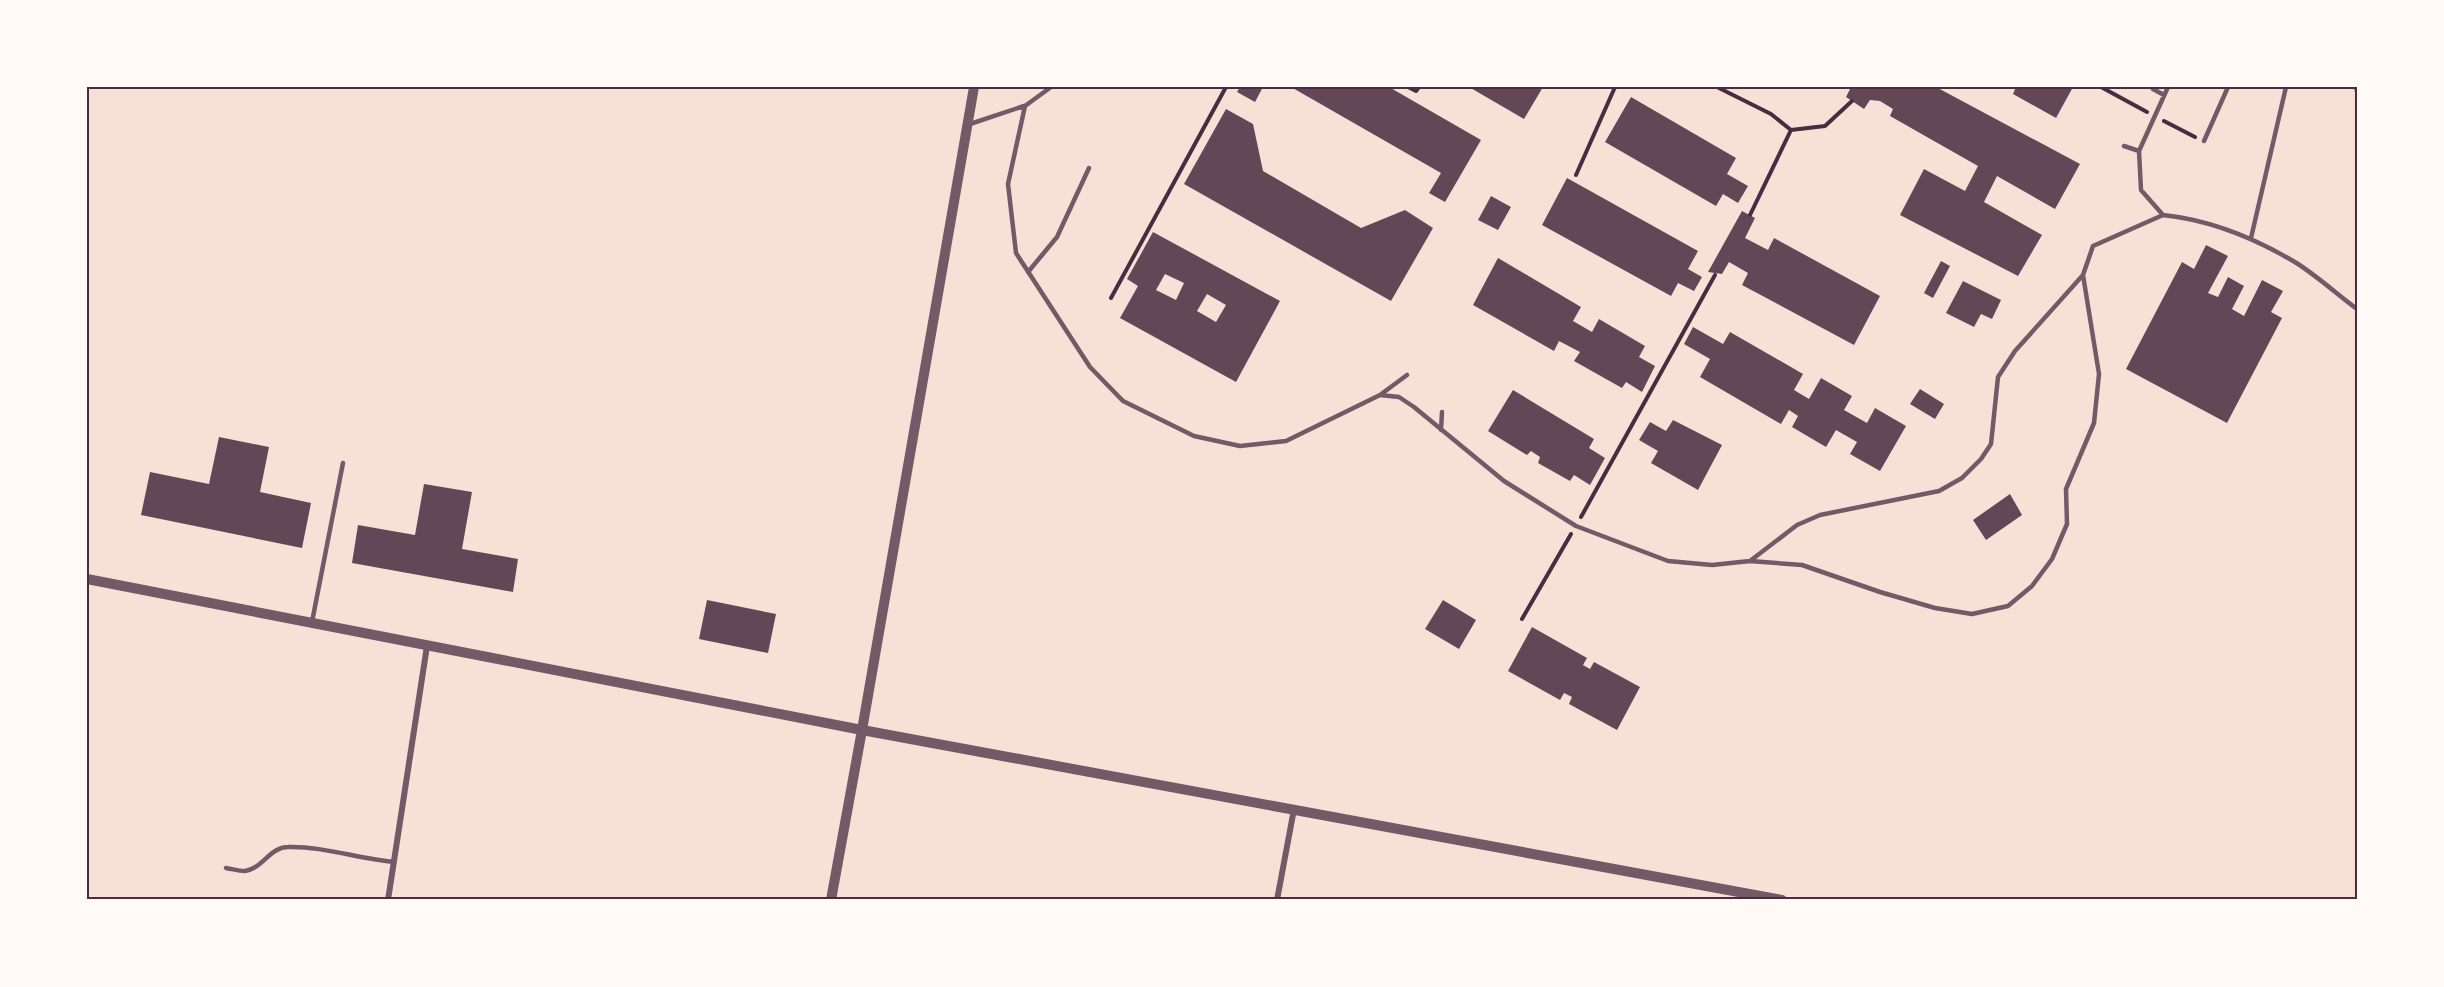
<svg xmlns="http://www.w3.org/2000/svg" width="2444" height="987" font-family="Rubik,sans-serif">
  <style>
    .building { fill: #644757; fill-rule: evenodd }
    .lines { fill: none; stroke-linecap: round; stroke-linejoin: round }
    .path { stroke: #4a2c40; stroke-width: 4 }
    .service { stroke: #755966; stroke-width: 4.5 }
    .minor { stroke: #755966; stroke-width: 6 }
    .tertiary { stroke: #755966; stroke-width: 10 }
    .neatline { fill: none; stroke: #4a2c40; stroke-width: 2 }
  </style>
  <rect width="100%" height="100%" fill="#f7e1d7"/>
  <path class="building" d="M1240,87H1263L1255,102L1237,92Z
    M1291,87H1389L1481,140L1445,202L1429,193L1441,173Z
    M1469,87H1543L1524,119Z
    M1851,87H1936L2080,164L2055,209L1997,176L1984,202L2042,235L2018,276L1900,215L1924,169L1965,191L1978,166L1890,116L1893,109L1880,101L1870,100L1864,109L1846,97Z
    M2016,87L2049,88L2073,87L2056,118L2013,94Z
    M1631,97L1736,158L1727,174L1748,186L1738,203L1723,194L1716,206L1605,142Z
    M1226,109L1253,124L1263,171L1361,228L1405,210L1433,228L1391,301L1184,184Z
    M1567,178L1698,251L1688,269L1702,277L1694,291L1678,283L1671,296L1542,225Z
    M1491,196L1511,207L1498,230L1478,220Z
    M1742,211L1755,218L1745,238L1768,250L1774,238L1880,296L1854,345L1742,285L1748,273L1729,262L1722,274L1708,272Z
    M1153,232L1280,301L1236,382L1120,318L1138,286L1127,279ZM1165,274L1184,283L1176,300L1156,290ZM1207,294L1226,305L1216,322L1197,311Z
    M2206,245L2228,256L2208,293L2218,297L2228,277L2244,286L2232,309L2244,316L2262,280L2283,291L2271,312L2282,318L2227,423L2126,369L2182,262L2194,269Z
    M1498,258L1581,307L1573,321L1592,332L1599,319L1645,346L1639,357L1655,366L1642,392L1626,382L1622,388L1574,361L1580,352L1559,341L1554,351L1473,305Z
    M1941,261L1950,266L1933,298L1924,293Z
    M1963,281L2001,300L1992,319L1981,314L1974,327L1946,313Z
    M1693,327L1723,344L1730,332L1803,374L1794,390L1809,399L1821,378L1852,396L1844,410L1867,423L1875,408L1906,426L1880,471L1850,454L1857,442L1836,430L1826,447L1792,427L1798,416L1789,410L1781,424L1700,377L1710,359L1684,344Z
    M1920,389L1944,404L1935,419L1910,404Z
    M1513,390L1594,439L1589,448L1605,458L1590,485L1574,475L1570,481L1538,463L1540,457L1531,451L1527,455L1488,431Z
    M1673,420L1722,445L1698,490L1651,463L1658,451L1639,440L1650,422L1666,431Z
    M219,437L269,447L260,492L311,503L302,548L141,515L150,472L209,484Z
    M424,484L472,492L462,549L518,559L513,592L352,563L358,525L415,535Z
    M2010,494L2022,515L1986,540L1973,520Z
    M707,600L776,614L768,653L699,639Z
    M1443,600L1476,620L1459,649L1425,629Z
    M1532,627L1587,658L1583,665L1590,669L1594,662L1640,687L1617,730L1569,704L1572,697L1564,693L1560,700L1508,671Z"/>
  <g class="lines">
    <path class="path" d="M1408,87L1416,91L1419,87
      M1717,87L1771,114L1791,130
      M2101,87L2147,112
      M2356,87L2357,92
      M2164,121L2195,137
      M1576,175L1615,87
      M1750,215L1791,130L1825,126L1852,101
      M1111,298L1226,87
      M1581,517L1715,275
      M1522,619L1571,534"/>
    <path class="service" d="M1051,87L1025,106L1008,184L1016,253L1090,367L1123,401L1194,436L1240,446L1286,441L1380,395L1399,397L1414,407L1504,481L1576,526L1668,561L1712,565L1750,561L1802,565L1880,592L1935,608L1972,614L2008,606L2032,586L2052,559L2067,524L2066,489L2094,423L2099,374L2083,275L2093,246L2163,215
      M2168,87L2139,151L2141,190L2163,215C2210,220 2257,239 2298,264C2318,277 2337,294 2357,309
      M2153,89L2164,95
      M970,124L1024,106
      M2204,141L2228,87
      M2124,146L2139,151
      M2251,238L2286,87
      M1028,272L1057,237L1089,168
      M1380,395L1407,375
      M1441,430L1442,412
      M1750,561L1797,525L1820,515L1939,491L1962,478L1981,459L1991,444L1998,377L2015,351L2083,275
      M312,622L343,463
      M226,868C232,869 239,871 245,871C262,869 270,847 288,847C323,846 359,859 394,862"/>
    <path class="minor" d="M388,900L427,646
      M1277,900L1294,809"/>
    <path class="tertiary" d="M87,579L862,730L1782,900
      M831,900L862,730L974,87"/>
  </g>
  <rect width="2444" height="987" fill="none" stroke="#fffaf5" stroke-width="177"/>
  <rect x="88" y="88" width="2268" height="810" class="neatline"/>
</svg>
